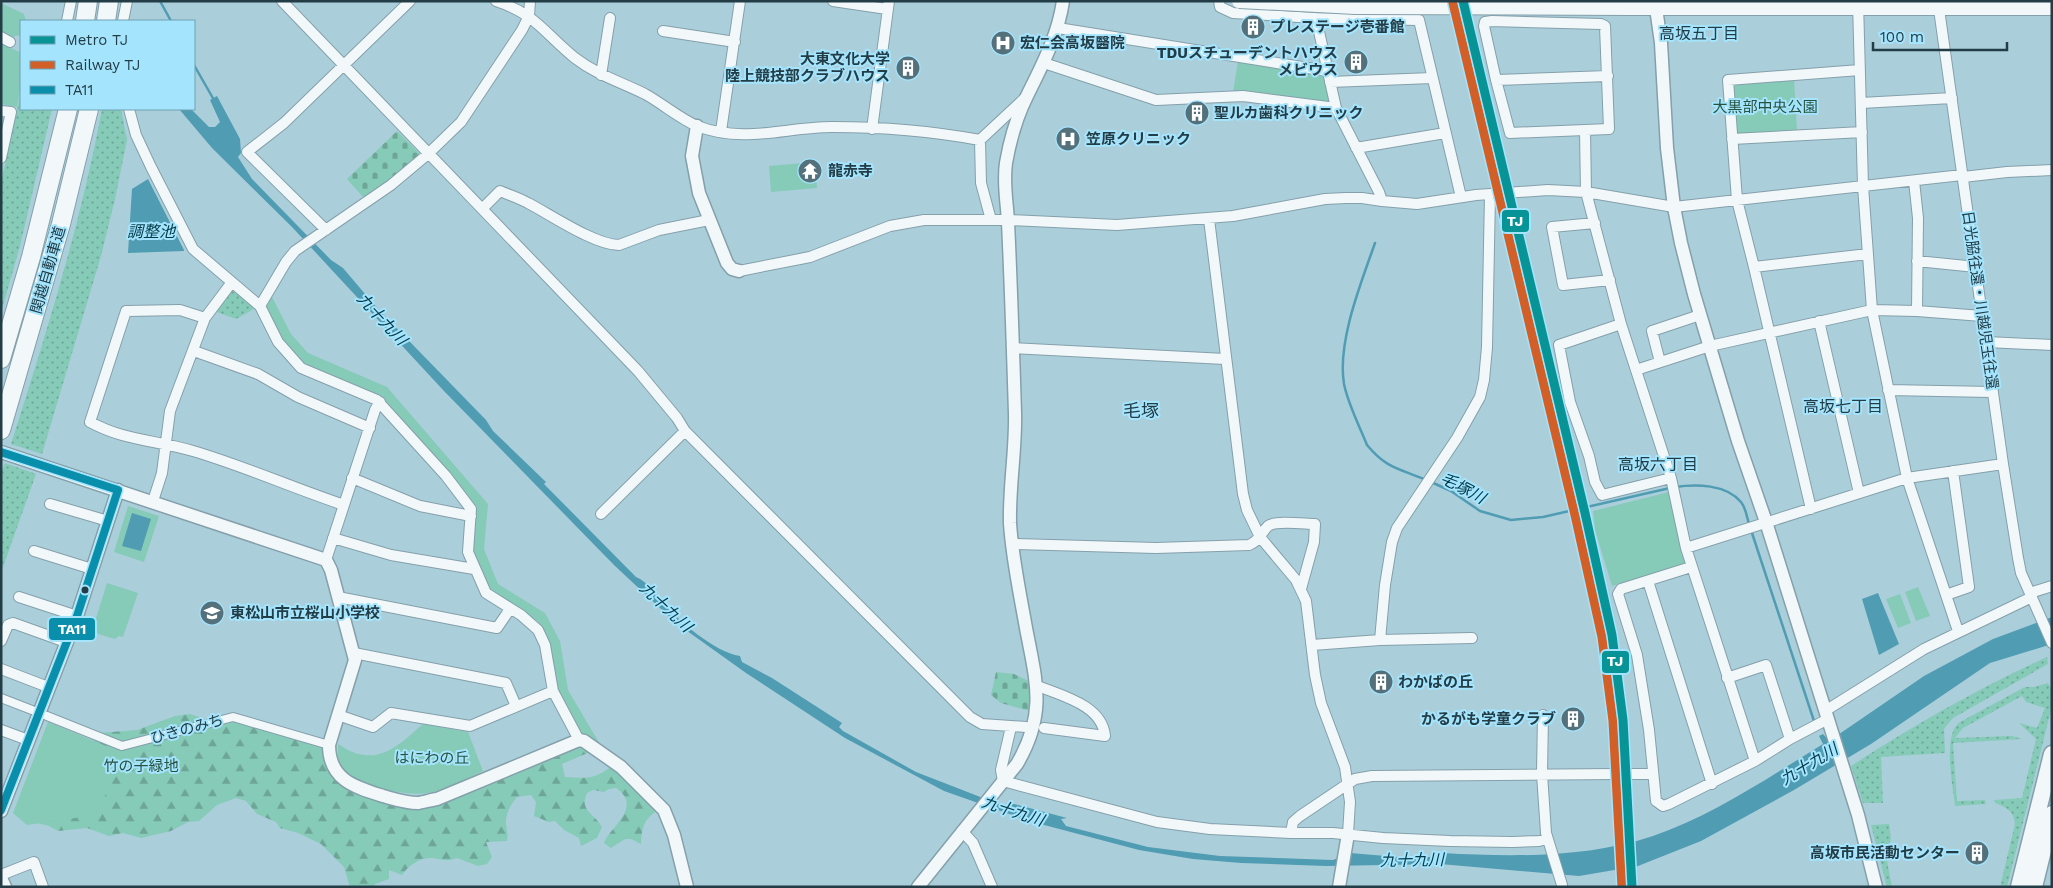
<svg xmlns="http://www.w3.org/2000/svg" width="2053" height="888" font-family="'Work Sans','Noto Sans JP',sans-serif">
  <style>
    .grass { fill: url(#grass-dots) }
    .forest { fill: url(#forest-firs) }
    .cemetery { fill: url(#cemetery-stones) }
    .green { fill: #86cab8 }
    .water { fill: #509cb3 }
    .pier { fill: #abcedb }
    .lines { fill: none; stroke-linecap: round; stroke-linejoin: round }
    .stream { stroke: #509cb3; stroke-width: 2.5 }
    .pedestrian-casing { stroke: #84a0aa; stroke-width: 10 }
    .minor-casing { stroke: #84a0aa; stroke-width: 12 }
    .tertiary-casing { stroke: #84a0aa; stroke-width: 15 }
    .secondary-casing { stroke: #84a0aa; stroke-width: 16 }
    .trunk-casing { stroke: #84a0aa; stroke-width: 19 }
    .motorway-casing { stroke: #84a0aa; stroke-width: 20 }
    .pedestrian { stroke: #f2f8fa; stroke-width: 8 }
    .minor { stroke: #f2f8fa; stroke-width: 10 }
    .tertiary { stroke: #f2f8fa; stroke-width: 12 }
    .secondary { stroke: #f2f8fa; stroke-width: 14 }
    .trunk { stroke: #f2f8fa; stroke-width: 16 }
    .motorway { stroke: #f2f8fa; stroke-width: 18 }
    .secondary-bridge-casing { stroke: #84a0aa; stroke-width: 16; stroke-linecap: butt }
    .secondary-bridge { stroke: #f2f8fa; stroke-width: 14 }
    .bus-1-casing { stroke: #a4e4fc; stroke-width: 11 }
    .bus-1 { stroke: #098eac; stroke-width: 8 }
    .rail-1-casing { stroke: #a4e4fc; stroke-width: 12 }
    .rail-1 { stroke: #d35f28; stroke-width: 9 }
    .metro-1-casing { stroke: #a4e4fc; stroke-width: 12 }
    .metro-1 { stroke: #089496; stroke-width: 9 }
    .bus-dot { fill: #233d47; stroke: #a4e4fc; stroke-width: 2 }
    .labels { text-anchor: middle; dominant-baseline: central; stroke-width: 4; stroke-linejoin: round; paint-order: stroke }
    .poi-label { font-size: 15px; font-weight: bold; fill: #233d47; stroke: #a4e4fc; text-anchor: start }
    .park-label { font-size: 15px; fill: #27523f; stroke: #a4e4fc }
    .street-label { font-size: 15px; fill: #233d47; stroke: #a4e4fc }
    .neighbourhood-label { font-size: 16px; fill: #233d47; stroke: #a4e4fc }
    .water-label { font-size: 16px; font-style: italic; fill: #023a4a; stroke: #a4e4fc }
    .quarter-label { font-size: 18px; fill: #233d47; stroke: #a4e4fc }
    .line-badge { stroke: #a4e4fc; stroke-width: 2 }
    .badge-label { font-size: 14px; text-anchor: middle; font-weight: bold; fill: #fff }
  </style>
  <defs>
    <pattern id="grass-dots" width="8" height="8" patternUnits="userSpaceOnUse" patternTransform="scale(1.25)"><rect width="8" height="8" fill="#86cab8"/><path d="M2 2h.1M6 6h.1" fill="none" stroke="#6da597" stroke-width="1.8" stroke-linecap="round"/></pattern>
    <pattern id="forest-firs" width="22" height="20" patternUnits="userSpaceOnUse" patternTransform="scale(1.25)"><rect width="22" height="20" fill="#86cab8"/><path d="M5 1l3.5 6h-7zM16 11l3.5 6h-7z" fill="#6da597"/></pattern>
    <pattern id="cemetery-stones" width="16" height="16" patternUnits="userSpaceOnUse" patternTransform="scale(1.25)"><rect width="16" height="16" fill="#86cab8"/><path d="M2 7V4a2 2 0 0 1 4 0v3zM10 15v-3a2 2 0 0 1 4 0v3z" fill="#6da597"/></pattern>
  </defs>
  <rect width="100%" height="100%" fill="#abcedb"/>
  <path class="grass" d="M21,92V109H52L20,246L1,313V183Z
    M102,109H121L127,140L115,199L101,256L42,454L11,444C46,334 81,223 102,109Z
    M232,290L252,304L254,309L236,319L214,311Z
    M5,463L36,474L1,573V473Z
    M2047,657L2048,664L1953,718L1944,729L1945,753L1881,757L1883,803H1863L1851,766C1914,725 1979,688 2047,657Z
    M2048,683L2052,690V706L2007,887H2000L2015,824C2014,811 2006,807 1995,803L1994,800L2022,798L2036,739L2019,723L2037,728L2045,708L2026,702L2022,696L1963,728L1955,738L2012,736L2022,739L1953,743L1957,801L1985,800L1986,804L1955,806C1953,786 1942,734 1960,722L2025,687H2034Z
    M1889,824L1891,839L1886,856L1892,887H1887L1871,825Z"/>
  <path class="forest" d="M190,714L211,721L232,720L323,747L325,762L336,780L415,808L580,745L590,752L562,764L565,777C587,778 592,780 611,767L619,771L657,811C644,818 641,830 641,844L631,839H625L611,848L604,843C609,828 644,807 616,788L609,789L604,792L593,790L587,793C579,811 594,813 602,827L597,838L581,846L579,838L564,830L555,821L549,822L534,816L536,802L531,795L517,797C511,804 505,814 506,824C507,831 508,834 507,841L486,842L492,857L487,864L478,866L457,858C444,863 441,858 429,858C419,858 407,867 402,875L389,870V879L375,884V887H350L344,867L321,844L298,833L280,828L276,822L257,814L246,801L236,798L217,805L199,821L188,822L171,831L141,838L123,833L109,836L87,828L58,831L49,826L26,820L92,748L94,739L99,733L137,730L175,716Z"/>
  <path class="cemetery" d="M397,131L420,154L401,173L363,197L347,179Z
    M996,672L1014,674L1031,682L1030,711L1001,703L991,695Z"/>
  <path class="green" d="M1,3L24,14L26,21H21L20,35L12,37L1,31Z
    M1,43L21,53V86L17,107L1,104Z
    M1238,61L1321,74L1324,78L1329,100L1325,103L1247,91L1233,92Z
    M1794,79L1797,131L1740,135L1736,132L1733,88L1738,83Z
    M814,162L817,188L771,192L769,166Z
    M272,297L291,334L308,353L387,387L488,504L484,549L498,584L545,613L560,641L568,690L601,746L581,733L559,694L550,643L538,621L489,591L473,551L477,507L380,395L301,362L282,339L265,308Z
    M1669,492L1686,561L1685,564L1612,586L1595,530L1593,511Z
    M128,506L159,516L144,562L114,552Z
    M107,583L138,593L123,637L119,636L115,639L98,634L96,629L93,628Z
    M1918,587L1930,616L1916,621L1905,592Z
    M1900,594L1911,623L1898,628L1886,599Z
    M48,722L111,748L129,750L95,815L27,825L13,813Z
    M423,724L468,732L483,771C467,779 450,787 433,792C411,798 356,787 341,767C337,761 338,751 338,744C345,748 352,753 359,754C386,761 405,739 423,724Z"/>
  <path class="water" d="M217,96L240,139L241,153L238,157L252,179L331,260L343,268L377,308L486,420L493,431L546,482L544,484L636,577C648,582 652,592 661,601C678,620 714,652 740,656L742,662L772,678L842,723L839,727L843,731L916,772L1001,805L1014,804L1067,818L1061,819L1066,826L1148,847L1220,856L1333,860L1350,853L1398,857H1445L1443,853C1512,857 1587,858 1653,836C1714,815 1769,777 1823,744L1819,736L1823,734L1829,741L1924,676L1993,639L2052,617V644L1990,663L1871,744L1794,790L1701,841L1638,866L1579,876L1440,864L1326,866L1241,863L1193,859L1139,850L1029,821L944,791L845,738L746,673L676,623L614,565L444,391L292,227L212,148L179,109H191L209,127H215L220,122L210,100Z
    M148,179L184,250V251L128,253L132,189Z
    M132,513L151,519L141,551L122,546Z
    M1878,593L1899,644L1879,655L1862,599Z"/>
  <path class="pier" d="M1634,838L1635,869L1622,871L1621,841Z"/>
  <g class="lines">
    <path class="stream" d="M160,1L171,21
      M194,65L214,100
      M1375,243C1361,283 1337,342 1344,384C1348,404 1359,425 1367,445C1387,469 1398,468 1426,480
      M1431,482L1451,491L1480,511L1511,520L1543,517L1670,488
      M1675,487C1696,484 1726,484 1741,502C1746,508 1747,518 1749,524
      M1751,530L1814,721"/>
    <defs>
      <path id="pedestrian" d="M1,698L32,710
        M47,716L122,746L233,717L329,745"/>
      <path id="minor" d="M282,1L638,371L677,418L685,431L970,717L982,724L1026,727
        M496,1C536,14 545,34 575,58C597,75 621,82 645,94C663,104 679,118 697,126C744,144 786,127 832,127C882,127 931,131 980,140L1025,98
        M833,1L887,9
        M1219,1L1220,7L1233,13L1316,18L1419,20L1461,197
        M1858,2L1863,186L1872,310L1907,478L1958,631
        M1938,2L2003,464L2018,558L2021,573L2052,643
        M1316,18L1336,108L1379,192L1382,201
        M67,21L71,1
        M123,21L127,1
        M1492,21L1601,24L1605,26L1609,129L1510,133L1496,80L1484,26L1485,22Z
        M1058,28L1327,71
        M663,31L735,42
        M1,37L10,42
        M1044,63L1156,100L1243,96L1336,108
        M1860,70L1728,80L1737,200L1754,267L1868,254
        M601,75L610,18
        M1496,80L1608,76
        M1330,82L1432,78
        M1861,103L1952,98
        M129,109L136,135L151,167L193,249L260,306L278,342L301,368L377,400L446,476L471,509L468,552L486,593L521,615L538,630L545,645L553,691L579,740
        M1,111L11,112L1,158
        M872,129L889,1
        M721,131L740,1
        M1585,131L1586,192L1621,324L1671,478L1686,548
        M1732,139L1862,132
        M980,140L981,183L991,220
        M1356,148L1445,133
        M1963,177L2007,172L2052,170
        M1914,181L1918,218L1917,311
        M482,209L500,191C509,195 519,198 528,203C551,215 595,245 619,245L659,230L709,220
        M1209,219L1243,494L1247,510L1260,537L1296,580L1306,601L1315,675L1321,703L1345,767L1350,802L1348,834
        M1595,223L1552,227L1563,285L1610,280
        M326,230L247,152L284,123L410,1
        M1917,261L1976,267
        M1754,267L1811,509
        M739,271L810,257L890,226L924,220H1008L1117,225L1233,216L1325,199L1346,198H1362L1382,201L1417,204L1476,195L1548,190L1586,192L1674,207L1962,175
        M260,306L286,262L295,251L391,185L428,154L461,122L522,30L529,16L530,1
        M205,318L180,310L126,311L90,422C125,441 156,440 193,451C244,466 293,488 344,505
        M1819,321L1859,493
        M1621,324L1559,345L1570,402L1589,456L1595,482L1602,495L1671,478
        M1986,342L2052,345
        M1013,348L1225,359
        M194,351L258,374L298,397L370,428
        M1660,362L1652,331L1700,315
        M1636,370L1710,346L1872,310L1917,311L1982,316
        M1888,390L1992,392
        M352,478L420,506L471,516
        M153,501L162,473L170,411L205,318L232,282
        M50,504L108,521
        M601,514L685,431
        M333,538L391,555L474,569
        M1013,544L1156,548L1249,545C1259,541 1261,533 1268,526C1276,520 1305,524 1315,524L1314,542L1301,589
        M34,551L92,569
        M326,560L375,410L380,402
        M1691,567L1621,589L1618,594L1637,655L1649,730L1656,801L1663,806L1669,804L1755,761
        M1648,581L1712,784
        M2030,593L2052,586
        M1946,595L1969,587L1953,471
        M19,597L77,616
        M338,597L497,628L510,609
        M1380,640L1385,585L1392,542L1397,528L1457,438L1480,397L1484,380L1487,347L1490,195
        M1,641L8,625L13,623L66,642
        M1312,645L1380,640L1472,638
        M354,653L506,683L516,706
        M1,669L48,687
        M1727,678L1766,665L1790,739
        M1038,686C1062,696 1102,705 1105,736L1044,728
        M1825,711L1924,649L2032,597
        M338,715L373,727L391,713L470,726L553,691
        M1543,715L1542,774L1546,833L1562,885
        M1828,719L1790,739L1755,761L1686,548L1907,478L2003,464
        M1011,727L1001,770L1003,781L1157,822L1210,829L1291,833H1333L1383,838L1450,841L1512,842L1539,841L1547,839
        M1,730L28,740
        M1631,774H1653
        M962,831L973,843L992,887
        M1291,833L1293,822L1300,816L1355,779L1372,776L1618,774
        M1,875L34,862L43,887"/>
      <path id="tertiary" d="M1655,1L1661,43L1667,148L1674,207L1681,243L1694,294L1738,441L1766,522L1858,815L1876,887
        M697,126L692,156L699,193L727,263L732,269L739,271
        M1,452L326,560L331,570L355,660L329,745C329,780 355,787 383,796C394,799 406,803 418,803C424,802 431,800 437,799L579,740L584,741L621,767L664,810L674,835L687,887
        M1,811L77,616L118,490
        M1,878L5,887
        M918,887L1017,764C1047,713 1036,681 1026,628C1020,594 1012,557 1010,523C1009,486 1016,450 1015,413C1013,349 1011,285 1008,222C1007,202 1003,183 1006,163C1010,140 1017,116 1027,96C1042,65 1058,36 1063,1
        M1339,887L1348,834"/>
      <path id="secondary" d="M1632,8H2052"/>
      <path id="trunk" d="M2019,887L2052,754
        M2034,887L2052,814"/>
      <path id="motorway" d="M85,21L88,1
        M106,21L109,1
        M1,359L31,257L68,109
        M1,430L61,224L89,109"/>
    </defs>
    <use href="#pedestrian" class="pedestrian-casing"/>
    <use href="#minor" class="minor-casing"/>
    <use href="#tertiary" class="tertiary-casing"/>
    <use href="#secondary" class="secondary-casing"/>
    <use href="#trunk" class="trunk-casing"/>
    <use href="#motorway" class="motorway-casing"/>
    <use href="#pedestrian" class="pedestrian"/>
    <use href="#minor" class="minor"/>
    <use href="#tertiary" class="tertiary"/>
    <use href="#secondary" class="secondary"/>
    <use href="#trunk" class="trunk"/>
    <use href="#motorway" class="motorway"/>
    <defs>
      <path id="secondary-bridge" d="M1239,1L1355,7L1632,8"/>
    </defs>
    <use href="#secondary-bridge" class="secondary-bridge-casing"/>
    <use href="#secondary-bridge" class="secondary-bridge"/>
    <defs>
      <path id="bus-1" d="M1,452L118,490L77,616L1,810"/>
    </defs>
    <use href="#bus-1" class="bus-1-casing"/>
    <use href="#bus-1" class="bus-1"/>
    <defs>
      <path id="rail-1" d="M1453,3L1575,515L1602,637L1613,721L1622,887"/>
    </defs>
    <use href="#rail-1" class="rail-1-casing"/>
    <use href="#rail-1" class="rail-1"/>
    <defs>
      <path id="metro-1" d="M1463,1L1585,513L1612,635L1623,720L1632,887"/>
    </defs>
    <use href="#metro-1" class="metro-1-casing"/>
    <use href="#metro-1" class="metro-1"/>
  </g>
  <defs>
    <symbol id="building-disc" viewBox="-11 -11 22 22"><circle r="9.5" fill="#53707b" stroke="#a4e4fc"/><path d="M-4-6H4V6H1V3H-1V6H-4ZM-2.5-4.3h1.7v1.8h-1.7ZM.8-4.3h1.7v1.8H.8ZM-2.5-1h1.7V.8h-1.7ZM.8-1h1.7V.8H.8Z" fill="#fff"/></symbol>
    <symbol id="hospital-disc" viewBox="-11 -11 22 22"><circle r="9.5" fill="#53707b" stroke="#a4e4fc"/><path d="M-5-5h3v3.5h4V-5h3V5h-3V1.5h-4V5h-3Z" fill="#fff"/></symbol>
    <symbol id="temple-disc" viewBox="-11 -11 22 22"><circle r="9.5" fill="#53707b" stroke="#a4e4fc"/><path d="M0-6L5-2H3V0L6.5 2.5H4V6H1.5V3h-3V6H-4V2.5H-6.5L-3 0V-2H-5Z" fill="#fff"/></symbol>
    <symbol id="school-disc" viewBox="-11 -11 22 22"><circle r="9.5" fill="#53707b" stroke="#a4e4fc"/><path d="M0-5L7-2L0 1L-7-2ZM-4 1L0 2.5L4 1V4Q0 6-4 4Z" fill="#fff"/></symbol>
  </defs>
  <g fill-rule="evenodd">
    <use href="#building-disc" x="1239" y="13" width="28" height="28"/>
    <use href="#hospital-disc" x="989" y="29" width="28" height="28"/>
    <use href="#building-disc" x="1342" y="48" width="28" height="28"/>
    <use href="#building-disc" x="894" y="54" width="28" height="28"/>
    <use href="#building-disc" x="1183" y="99" width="28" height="28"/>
    <use href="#hospital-disc" x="1054" y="125" width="28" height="28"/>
    <use href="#temple-disc" x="796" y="157" width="28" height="28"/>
    <use href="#school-disc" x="198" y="599" width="28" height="28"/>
    <use href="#building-disc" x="1367" y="668" width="28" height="28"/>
    <use href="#building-disc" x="1559" y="705" width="28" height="28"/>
    <use href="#building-disc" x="1963" y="839" width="28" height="28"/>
  </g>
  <circle class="bus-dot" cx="85" cy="590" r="4.5"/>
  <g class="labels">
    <g class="poi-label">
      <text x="1270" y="27">プレステージ壱番館</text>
      <text x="1020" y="43">宏仁会高坂醫院</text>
      <text x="1338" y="53" text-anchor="end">TDUスチューデントハウス<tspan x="1338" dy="17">メビウス</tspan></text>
      <text x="890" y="59" text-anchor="end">大東文化大学<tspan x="890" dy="17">陸上競技部クラブハウス</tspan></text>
      <text x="1214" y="113">聖ルカ歯科クリニック</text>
      <text x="1086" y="139">笠原クリニック</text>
      <text x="828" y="171">龍赤寺</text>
      <text x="230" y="613">東松山市立桜山小学校</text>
      <text x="1398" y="682">わかばの丘</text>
      <text x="1556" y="719" text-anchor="end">かるがも学童クラブ</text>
      <text x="1960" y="853" text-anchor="end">高坂市民活動センター</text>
    </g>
    <g class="park-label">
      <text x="1765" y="107">大黒部中央公園</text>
      <text x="432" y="758">はにわの丘</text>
      <text x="141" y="766">竹の子緑地</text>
    </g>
    <g class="street-label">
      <text transform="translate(48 270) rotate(-74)">関越自動車道</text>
      <text transform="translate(1980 300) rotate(82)">日光脇往還・川越児玉往還</text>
      <text transform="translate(187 729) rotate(-15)">ひきのみち</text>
    </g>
    <g class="neighbourhood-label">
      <text x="1699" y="33">高坂五丁目</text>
      <text x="1843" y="406">高坂七丁目</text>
      <text x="1658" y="464">高坂六丁目</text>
    </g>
    <g class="water-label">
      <text x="151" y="231">調整池</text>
      <text transform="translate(382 319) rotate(47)">九十九川</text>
      <text transform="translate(1463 488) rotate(28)">毛塚川</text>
      <text transform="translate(666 607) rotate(43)">九十九川</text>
      <text transform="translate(1809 764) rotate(-31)">九十九川</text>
      <text transform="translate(1013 811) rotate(18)">九十九川</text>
      <text transform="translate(1412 860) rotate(-1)">九十九川</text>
    </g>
    <g class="quarter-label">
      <text x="1141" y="410">毛塚</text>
    </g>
  </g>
  <g class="line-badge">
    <rect x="1501" y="209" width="29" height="24" rx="5" fill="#089496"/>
    <rect x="48" y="617" width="48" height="24" rx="5" fill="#098eac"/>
    <rect x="1601" y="650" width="29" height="24" rx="5" fill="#089496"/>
  </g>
  <g class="badge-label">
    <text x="1515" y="226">TJ</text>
    <text x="72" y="634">TA11</text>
    <text x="1615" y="666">TJ</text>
  </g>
  <rect width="2053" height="888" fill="none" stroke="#233d47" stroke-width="5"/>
  <rect x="20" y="20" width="175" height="90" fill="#a4e4fc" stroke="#70a1b4"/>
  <rect x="30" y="36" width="25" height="8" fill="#089496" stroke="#70a1b4"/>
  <text x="65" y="45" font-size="15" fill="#233d47">Metro TJ</text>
  <rect x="30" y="61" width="25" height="8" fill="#d35f28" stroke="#70a1b4"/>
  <text x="65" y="70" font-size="15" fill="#233d47">Railway TJ</text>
  <rect x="30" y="86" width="25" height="8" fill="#098eac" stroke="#70a1b4"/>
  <text x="65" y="95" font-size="15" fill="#233d47">TA11</text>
  <path d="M1873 42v8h134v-8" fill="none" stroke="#233d47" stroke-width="2.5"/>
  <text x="1880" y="42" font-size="15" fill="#233d47" stroke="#a4e4fc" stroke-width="4" paint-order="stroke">100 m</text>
</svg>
